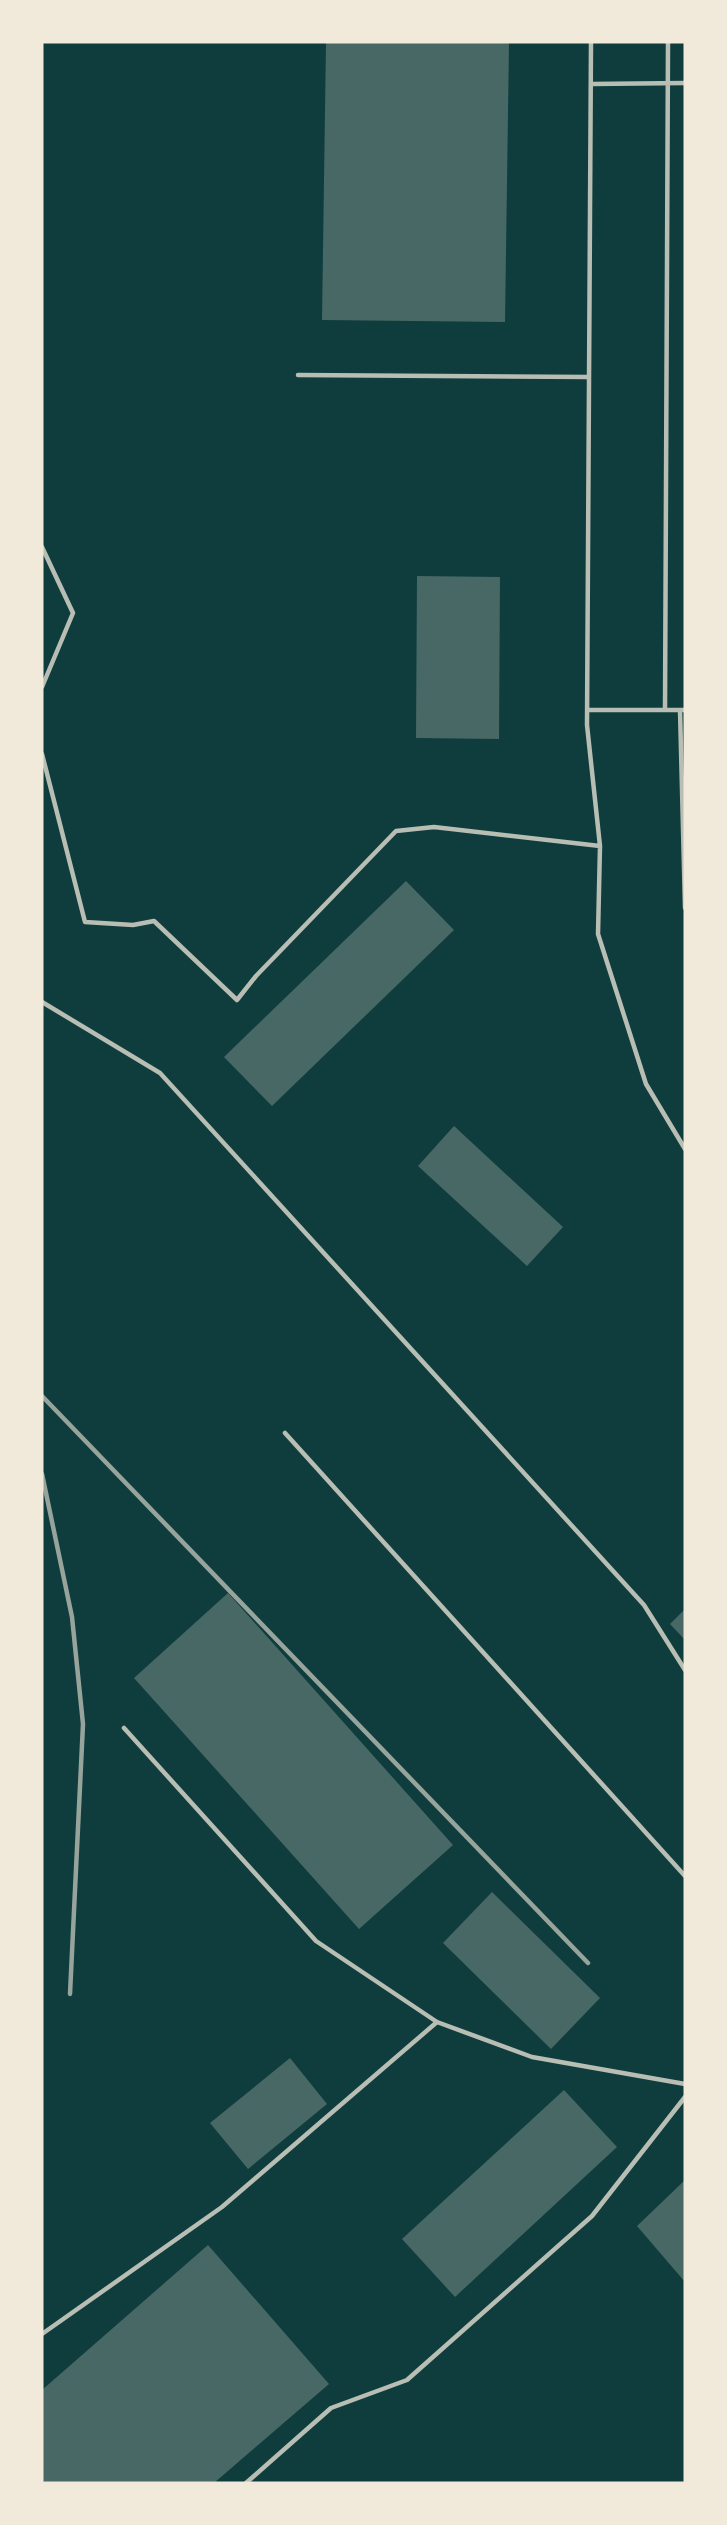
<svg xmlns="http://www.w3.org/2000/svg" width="727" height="2525" font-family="'DM Sans',sans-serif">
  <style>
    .building { fill: #486865 }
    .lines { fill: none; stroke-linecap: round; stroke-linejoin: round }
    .service { stroke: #b8beb3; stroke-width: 4.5 }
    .rail { stroke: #97a49c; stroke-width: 4.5 }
  </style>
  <rect width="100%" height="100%" fill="#0f3d3e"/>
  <path class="building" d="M326,42H509L505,322L322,320Z
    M417,576L500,577L499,739L416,738Z
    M406,881L454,930L272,1106L224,1057Z
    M454,1126L563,1227L527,1266L418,1166Z
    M228,1593L453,1845L359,1929L134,1678Z
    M685,1609V1640L670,1624Z
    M492,1892L600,1998L551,2049L443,1943Z
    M290,2058L327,2104L248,2169L210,2123Z
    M564,2090L617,2147L455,2297L402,2239Z
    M685,2180V2282L637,2226Z
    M208,2245L329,2384L214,2483H42V2390Z"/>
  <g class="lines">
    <path class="service" d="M591,42L587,725L600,846L598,934L646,1084L685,1149
      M591,84L685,83
      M298,375L589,377
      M42,547L73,613L42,687
      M588,710H685
      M665,710L668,42
      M680,710L685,908
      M42,754L85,922L133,925L154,921L237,1000L256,976L396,831L434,827L600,846
      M42,1002L160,1073L644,1605L685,1670
      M285,1433L685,1876
      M124,1728L316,1941L437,2022L532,2057L685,2084
      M42,2334L222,2207L437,2022
      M246,2483L331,2408L407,2380L592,2216L685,2097"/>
    <path class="rail" d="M42,1396L588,1963
      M42,1474L72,1617L83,1724L70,1994"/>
  </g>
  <rect width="727" height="2525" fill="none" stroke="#f1e9da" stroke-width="87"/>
</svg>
